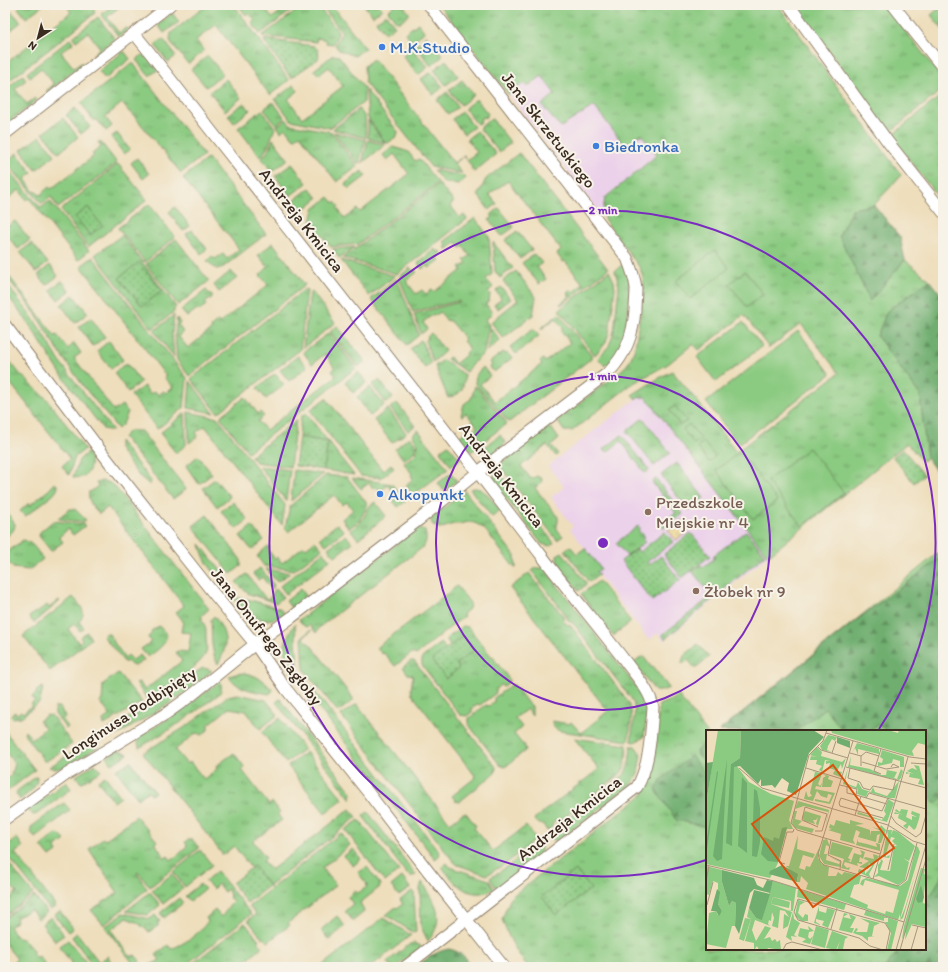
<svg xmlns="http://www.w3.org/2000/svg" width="948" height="972" font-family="Itim,sans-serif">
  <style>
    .built { fill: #ecd1ea }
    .grass { fill: url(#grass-tufts); stroke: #637a50 }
    .forest { fill: url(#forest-firs); stroke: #566c46 }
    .sand { fill: url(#sand-dots); stroke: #94825e }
    .park { fill: url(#park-dots); stroke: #637a50 }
    .garden { fill: url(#garden-furrows); stroke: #637a50 }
    .pitch { fill: #8bca81; stroke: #637a50 }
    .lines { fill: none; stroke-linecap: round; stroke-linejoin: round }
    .minor-casing { stroke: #94846d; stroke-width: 13 }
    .minor { stroke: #fff; stroke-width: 11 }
    .ring { fill: none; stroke: #7b2cbf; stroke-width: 2 }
    .shop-dot { fill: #3f7fe0; stroke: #f7f3e8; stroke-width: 1.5 }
    .education-dot { fill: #8d6e63; stroke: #f7f3e8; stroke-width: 1.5 }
    .labels { text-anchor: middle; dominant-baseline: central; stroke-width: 4; stroke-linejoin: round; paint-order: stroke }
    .shop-label { font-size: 17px; fill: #366cbe; stroke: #f7f3e8; text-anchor: start }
    .street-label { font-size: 17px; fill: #3b2a1e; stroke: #f7f3e8 }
    .education-label { font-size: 17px; fill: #785e54; stroke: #f7f3e8; text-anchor: start }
    .inset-road { fill: none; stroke: #a6967d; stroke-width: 1 }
    .view { fill: #d7540e; fill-opacity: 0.15; stroke: #d7540e; stroke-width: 2 }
    .inset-edge { fill: none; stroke: #3b2a1e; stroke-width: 2 }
    .centre { fill: #7b2cbf; stroke: #f7f3e8; stroke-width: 2 }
    .ring-label { font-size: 12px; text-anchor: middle; font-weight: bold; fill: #7b2cbf; stroke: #f7f3e8; stroke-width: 4; stroke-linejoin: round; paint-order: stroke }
  </style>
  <defs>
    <pattern id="grass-tufts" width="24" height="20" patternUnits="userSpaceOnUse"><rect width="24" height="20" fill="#8bca81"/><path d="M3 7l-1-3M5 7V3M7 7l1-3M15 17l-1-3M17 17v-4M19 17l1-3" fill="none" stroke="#73a469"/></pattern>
    <pattern id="forest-firs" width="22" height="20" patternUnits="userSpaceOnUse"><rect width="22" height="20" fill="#70ae6f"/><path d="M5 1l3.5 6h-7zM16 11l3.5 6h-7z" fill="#5d8e5b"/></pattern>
    <pattern id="sand-dots" width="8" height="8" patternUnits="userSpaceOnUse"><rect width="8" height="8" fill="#eeda9e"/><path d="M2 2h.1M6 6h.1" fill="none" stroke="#cdbb88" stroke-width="1.8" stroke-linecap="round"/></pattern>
    <pattern id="park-dots" width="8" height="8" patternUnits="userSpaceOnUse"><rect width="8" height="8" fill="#8bca81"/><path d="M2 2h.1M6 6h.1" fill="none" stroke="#73a469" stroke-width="1.8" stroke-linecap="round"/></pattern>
    <pattern id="garden-furrows" width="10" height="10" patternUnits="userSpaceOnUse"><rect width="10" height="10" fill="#8bca81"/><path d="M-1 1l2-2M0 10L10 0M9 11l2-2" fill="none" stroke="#73a469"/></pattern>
  </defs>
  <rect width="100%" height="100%" fill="#f7f3e8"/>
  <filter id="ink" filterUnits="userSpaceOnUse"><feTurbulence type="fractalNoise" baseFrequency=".025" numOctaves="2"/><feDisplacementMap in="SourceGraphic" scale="8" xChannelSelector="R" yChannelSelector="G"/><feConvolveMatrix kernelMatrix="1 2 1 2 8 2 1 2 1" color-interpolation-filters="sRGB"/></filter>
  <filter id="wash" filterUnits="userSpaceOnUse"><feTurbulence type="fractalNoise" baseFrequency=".012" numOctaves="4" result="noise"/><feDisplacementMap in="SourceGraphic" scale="16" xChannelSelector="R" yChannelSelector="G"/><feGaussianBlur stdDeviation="0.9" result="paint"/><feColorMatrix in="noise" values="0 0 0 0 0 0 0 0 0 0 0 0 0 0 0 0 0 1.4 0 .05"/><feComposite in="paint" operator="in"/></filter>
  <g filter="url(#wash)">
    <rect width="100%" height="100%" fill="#eedebc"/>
    <path class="built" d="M542,76L555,94L593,105L626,147L641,134L657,155L605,198L603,211L604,219L509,95L524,83L528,87Z
      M646,397L768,556L664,641L658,633L649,640L596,572L601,569L570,529L573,526L551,497L564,487L548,466L637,398Z"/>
    <path class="grass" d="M21,5H43L26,18L18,8Z
      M72,5H91L95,10L94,14L5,84V64L71,12L68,8Z
      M114,5H116L118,8L107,17L119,33L126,28L129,29L119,37L101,14Z
      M207,5H234L289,80L270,95L216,25L196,40L204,51L188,64L170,41L171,33Z
      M238,5H262L272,18L290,5H299L260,34L252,23L255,20L249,13L246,15Z
      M304,5H317L338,31V34L333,44L326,43V40L317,38L316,42L262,36Z
      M321,5H332L365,48L355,56L339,50L335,45L342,32Z
      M364,5H379L382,9L373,16Z
      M395,5H403L409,13V15L399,22H397L388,11L389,10Z
      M439,5H778L901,175L874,205L852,209L870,301L905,260L930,280L887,311L877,336L920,395L927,458L922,461L907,443L768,556L646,397L637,398L636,399L632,395L654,381L672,371L698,402L736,452L839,373L801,324L769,348L744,315L699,350L693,344L668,364L632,384L572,431H564L558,422L560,418L615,376L627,365L631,358L635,348L644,287L643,277L640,268L604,219L603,211L605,198L657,155L641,134L626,147L594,106L561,127L553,119L542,105L555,94L542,76L527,87L523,83L509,95Z
      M795,5H885L943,79V89L889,133Z
      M943,5V30L931,15Z
      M12,12L21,22L5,35V18Z
      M172,13L179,22L164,33L158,25Z
      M386,14L395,26L385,33L376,21Z
      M98,17L115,39L93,56V54L100,48L88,32L76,41L73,37Z
      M418,23L424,31L423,33L413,41H412L405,33Z
      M426,36H427L442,55V57L432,65H430L416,46V44L418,42L420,44L424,41L422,39Z
      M70,39L73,43L61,52L74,68L81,63H84L47,92V90L54,84L41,68L30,77L27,73Z
      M163,39L176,56L168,62L155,45Z
      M411,48L413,49L428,67L418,75L403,56Z
      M124,51L130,59L105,79L99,71Z
      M145,53L158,70L149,76L136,60Z
      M333,55L339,56L364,88V102L330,128L291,120L275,99L294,85L298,91L288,99L302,118L343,86L329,67L319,75L314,70Z
      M208,56L223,74L206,87L191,69Z
      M373,59L454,163L464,156L467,160L477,152L467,139L477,131L496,154L474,172L471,168L472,167L464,156L454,164L462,173L431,167L365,83L364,66Z
      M446,60L458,76L446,85L434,70Z
      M133,63L204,155L181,173L131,112L130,113L122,103L105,117L112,126L106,131L97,120H93L81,103Z
      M431,72L443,87L433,95L421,79Z
      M23,75L26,80L15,89L27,104L35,98L37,100L5,125V122L9,119L5,114V90Z
      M226,79L241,98L225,111L210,92Z
      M462,80L474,95L461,105L449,90Z
      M366,90L398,132L397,136L388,143H386L368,118Z
      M447,92L458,107L448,114L437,100Z
      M943,94V203L891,136Z
      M475,100H477L488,114L485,118L484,117L480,119L481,122L477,124L465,109L466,107Z
      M273,102L285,118L276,125L264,109Z
      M244,103L250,110L234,123L228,115Z
      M75,108L90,127L81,134L66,115Z
      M359,109L365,117L366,138L333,129Z
      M262,110L275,128C271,138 268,150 260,157L238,128Z
      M462,112L474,127L464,134L452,119Z
      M63,118L78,137L59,153L43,133Z
      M286,119L290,124L332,132L357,167L337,182L300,135L294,139L285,128L281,132L277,126Z
      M490,119H492L511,143L499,152L480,129L481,127Z
      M368,120L385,143L368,138Z
      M334,132L366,140L358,165Z
      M117,133L130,150L124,154L111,137Z
      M40,136L55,155L36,170L21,150Z
      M273,139L288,159L272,172L261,157L267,153Z
      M368,140L385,145L362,163Z
      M100,141L117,163L58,208L51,197L42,204L6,162L17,153L32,173L25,179L34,192L36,191L40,195L49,187L51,189L94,156L92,154L101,147L98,142Z
      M393,147L409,152V153L415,161L419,159L438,183L358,244L331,247L311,222L314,209L329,197L333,202H335L339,206L337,208L345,219L357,209L360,212L409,174L394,154L387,160L383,155Z
      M519,153L608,269L561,305L560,304L570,296L567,293L571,290L573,292L583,284L565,261L563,262L557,254L561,250L508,181L489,194L497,204L489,210L478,195L486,179Z
      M137,158L149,174L143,179L131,163Z
      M208,158L266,234L222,268L216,269L207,261L212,256L215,259L223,254L227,259L239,249L183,178Z
      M118,164L147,200L88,247L61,210Z
      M292,164L307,183L290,196L275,176Z
      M5,166L41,208L50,201L89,251L78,260L29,198L27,200L19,190L5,201Z
      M433,170L464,176L466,178L459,184L444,183Z
      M362,171L366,176L349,189L345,184Z
      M439,184L454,202L450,205L460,218L464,215L467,219L397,274L343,258Z
      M310,188L318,198L302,211L294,200Z
      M149,204L175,237L145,262L118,228Z
      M175,207L190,226L183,231L169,212Z
      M499,208L514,227L502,236L489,220L493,217L491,215Z
      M475,218L489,237L492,274L486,279L493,287L488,292L490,294L489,302L486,304L492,313L485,320L489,325L484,353L472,364L466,372L447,359L450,357L455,364L466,355L465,353L470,349L463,341L465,339L449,320L447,321L440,312L435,316L434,314L423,322L427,329L421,334L414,314L460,302L458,301L413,312L399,277L410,268L413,271L415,270L417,272L406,281L416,294L422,290L426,294L432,290L434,292L462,270L460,268L467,263L464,260L470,256L463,246L461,248L456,242L447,250L445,247L447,245L444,242Z
      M15,221L30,240L18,249L5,233V228Z
      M192,230L207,249L201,254L186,234Z
      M517,231L532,250L520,259L505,240Z
      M122,235L176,307L174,309V312L152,329L95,255Z
      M176,239L209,281L178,305L146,264Z
      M493,242L513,268L500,278L495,271Z
      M32,243L48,263L36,272L20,252Z
      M273,243L305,285L189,376L177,360L175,335L177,318L180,323L178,325L183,332L178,336L188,348L212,329L211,327L218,321L220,323L268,285L260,275L268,267L258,255Z
      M355,247L339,258L333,249Z
      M435,249L437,252L440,251L442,253L437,257L440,260L429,268L427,265L422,269L418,263Z
      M534,254L542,263L537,267L546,279L539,284L522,263Z
      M93,257L187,378L184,408L157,429L131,395L144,386L150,394L155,391L158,395L164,391L166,393L173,388L164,377L166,376L81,266Z
      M341,260L395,276L369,296Z
      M623,264C635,280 627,318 624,336C621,349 615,358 605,366L598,358L609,346L614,331L619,286L615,271Z
      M50,265L58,276L46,285L38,275Z
      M5,271L55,336L57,335L68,349L74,343L81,353L74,358L114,411L122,405L128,412L123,424L118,429L84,387L59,352L35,313L5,275Z
      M231,271L237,278L219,292L214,285Z
      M516,271L536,297L533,315L503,338L491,322L518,300L503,281Z
      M609,271L614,281L615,289L609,333L605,344L595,355L559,310Z
      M397,279L419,335L407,345L371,299Z
      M62,281L70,291L58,300L50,290Z
      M5,282L29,313L43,333L60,362L113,431L103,429L61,374L27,321L5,292Z
      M305,289L307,291L300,350L218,413L191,379Z
      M206,290L213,297L205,303L206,305L199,311L197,309L187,317L181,310Z
      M312,292L335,323L303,348L310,293Z
      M73,295L88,313L75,323L61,305Z
      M559,314L593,357L509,422L475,384L476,375L483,367L490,376L480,384L495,402L542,364L540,362L543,359L545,362L570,343L561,330L563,328L556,318L541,329V328Z
      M174,315L172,334L174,357L154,331Z
      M91,318L105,337L93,346L79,327Z
      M337,326L365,361L358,367L330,332Z
      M491,328L500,340L487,351Z
      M533,329L539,336L516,354L510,347Z
      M329,333L356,368L248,452L220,417L245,397L258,414L260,412L264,416L258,421L266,430L336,376L332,371L335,368L325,354L312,364L303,352Z
      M431,333L445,351L433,362L425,341L428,339L427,337Z
      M421,340L431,363L425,368L410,349Z
      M109,341L123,360L111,369L97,351Z
      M503,352L506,354L507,353L512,358L494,372L490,367L492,365L490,362Z
      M5,355L20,374L46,398L85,449L75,457L69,475L62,466L70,459L11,384L5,388Z
      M298,356L307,367L289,381L280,370Z
      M443,360L465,375C462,391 464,392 448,398L435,366Z
      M126,363L141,382L128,392L114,373Z
      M358,372L367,382L353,393L345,382Z
      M275,374L284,385L266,399L257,388Z
      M379,380L393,398L386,403L372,385Z
      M190,381L214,413L188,408Z
      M475,386L507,423L482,443L473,430L477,426L466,413L462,416L461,415L464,404L471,399Z
      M370,387L384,405L370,416L357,397Z
      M326,398L383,471L391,464L394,468L381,478L361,476L310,410Z
      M397,403L415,426L408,431L390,408Z
      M388,409L406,433L392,443L374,420Z
      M188,412L218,418L285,505L282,525L205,426L196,432L198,436L189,443Z
      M185,413L186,445L176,453L160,433Z
      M306,413L354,475L324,470L328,442L299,437L301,416Z
      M643,418L670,453L654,466L627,431Z
      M296,420L290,467L256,462L251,456Z
      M547,428H550L552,429L559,439L551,446L558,454L556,456L547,445L521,466L531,479L537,476L542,479C542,483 538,485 535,488L558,517C559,528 552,525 563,536L557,540L499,465Z
      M418,430L448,469L413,495L407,487V484L413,479L411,475L412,474L404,463L416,454L418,444L412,435Z
      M467,430L479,446L471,452L459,437Z
      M129,431H141L186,489L173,499L123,437Z
      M500,435L506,443L491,455L485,447Z
      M622,435L649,470L645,473L621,441L607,452L604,449Z
      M409,437L416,445L414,452L404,460L395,449Z
      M119,441L151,481L150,485L138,475L119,449Z
      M448,445L460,459L451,466L440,451Z
      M88,452C94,464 89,481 73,477L79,460Z
      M198,456L212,474L199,484L186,466Z
      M677,463L704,498L688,510L661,475Z
      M259,466L290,470L286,501Z
      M496,468L554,543L550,546L542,544L495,484L494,476Z
      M294,470L323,474L291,501Z
      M451,473L457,481L444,491L438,483Z
      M326,475L347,477L368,505L359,521L349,528L342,519L353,510L347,502L342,505L334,495L288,532L285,528L290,506Z
      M352,478L392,484L406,501L398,507L393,501L398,497L388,485L380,491L376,486L373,488L369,483L361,489Z
      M215,479L230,497L217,507L203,488Z
      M656,479L683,514L664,528L661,524L676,513L652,482Z
      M102,481L110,483L116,488L209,609L201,616L203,618L201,619C206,626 206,629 206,637C206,643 208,650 205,655C197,669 161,691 147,699L136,683L139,682L145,690L182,661L176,652L178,651L188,652L191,633L181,632L183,621L176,612L184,606L108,507L99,514C93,506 87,502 89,491L90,492L98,486L96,483Z
      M55,483L58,486L57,490L53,495L27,515L25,516L20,511L29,503L30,505L51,488V486Z
      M474,488C486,488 493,502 500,511L492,517L470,489Z
      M465,491L515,556L516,568H515C509,561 504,555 499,548C491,537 480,518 464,523C461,524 457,524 454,524C445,526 440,532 432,524L431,518Z
      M233,502L248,520L236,529L221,511Z
      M375,502L386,516L358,539L351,530L361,522L370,506Z
      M70,509H74L76,510L86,520L83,522L59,519L58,518Z
      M5,510L15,524C15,531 10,534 5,537Z
      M207,515L241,560V566L231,574L193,526Z
      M53,521L83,524L85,526L73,535L68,529L59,537L63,542L51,551L39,536L40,532Z
      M337,524L344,531L326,545L320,538Z
      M252,526L264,540L252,550L240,536Z
      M638,526L640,528L638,530L644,537L642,538L645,542L627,556L616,543Z
      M416,529H418L424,530C427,535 427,542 423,547L322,625L318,629L316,633L310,625L308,627L304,626L299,620Z
      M746,531L765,555L665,639L662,635L712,596L692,571L701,565L703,567L715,558L713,556Z
      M346,535L352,543L335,556L328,548Z
      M23,540C32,541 38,552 43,559L29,570L13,568L5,557V554Z
      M315,541L322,549L294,570L264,566L257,556L268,546L270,548L268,550L275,559L277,557L282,563L304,546L306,548Z
      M200,544L226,577H218C208,565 204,560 200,544Z
      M570,546L577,554L585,548L601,569L596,572L599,575L589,582L565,550Z
      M943,549V967H528C516,952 508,937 502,919L511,897L645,793L644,790L649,779L654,761L659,705L661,704L674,699L678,695L707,733V949H925V731H719Z
      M323,552L330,560L286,594L280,586Z
      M562,552L587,584L579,591L558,564L557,555Z
      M260,568L274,585L272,590L262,577L258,580L253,574Z
      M536,568H544L644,697C650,709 645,724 644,737L635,742L631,741L635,711L633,701L573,623C568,621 567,620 566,615L532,571Z
      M266,569L290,573L277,582Z
      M529,573L563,616C563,621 565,624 571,626L629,703C634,714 630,729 628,741L560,731C555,729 552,727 552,721L569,724L571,722L581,733L608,711L510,588Z
      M247,574L266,599H268L273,595L272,594L276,589L283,597L276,603L249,594L245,591L236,582Z
      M599,581L631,622L613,636L581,594Z
      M457,586L470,603L469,609L463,614L464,616L416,655L412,653L395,666L385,654L381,653L377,647Z
      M301,589L307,597L292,609L286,601Z
      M73,597C80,605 88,612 79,622L84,628L80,631L74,624L68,629L79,643L82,640L80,637L87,632L91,639L50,671L23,636Z
      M237,598L247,599L279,608L281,609L285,614C265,627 247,616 234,599Z
      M59,600L60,601L34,623L29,617L36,612L37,613L47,605L49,608Z
      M214,616C227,633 229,645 218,664C210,651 212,634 211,619Z
      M295,624L298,666L297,673L294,676C282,656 281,644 295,624Z
      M159,626L167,635C164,647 157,650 148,657L141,649L151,642L148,637L152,633L151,631Z
      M463,626L468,627L492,657L493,656L495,658L494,659L509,679V682L504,686L500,685L496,689V693L480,705L477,704L472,708V712L467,716L460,715L422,665V658L441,643L446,649L433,660L459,668L456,664L474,650L463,636L451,646L446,639Z
      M311,630V631L303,637L309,644H310L353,698V701L338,712L306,672L304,668L302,637Z
      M107,633L109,634L113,641L125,658L128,655L133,660L140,655L144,660L135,666L131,665L127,661L125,663L104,637V635Z
      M643,656L652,668L653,667L669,688L661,691H655L634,663Z
      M411,661H414L496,767L495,773L459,802L456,801L452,796L476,777L411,693L412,692L411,690L413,675L408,674L403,667Z
      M203,668L208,669L212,671L178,698L121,733C117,735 111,735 108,730L168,694L198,671Z
      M118,673L142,702L104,725L103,720L110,715L100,702L102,700L103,686L102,685Z
      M244,673C257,675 265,681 273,691L269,694C255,691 237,690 229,676L236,674Z
      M220,681C222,686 222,690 219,694L183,721L139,748L137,738L184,709Z
      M303,683H308L309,684L440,853L439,856L435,859L301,685Z
      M511,685H514L529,705H531L532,706V716L527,709L515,718L522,727L514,734L523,745L524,744L526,750L505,767L500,765L469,725V718L486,705L489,706L494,702V698Z
      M43,687L40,702L21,717L12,718L10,716L15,712L17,714L21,711L23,713L32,706L31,704L35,701L32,697L37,693L36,691Z
      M237,694L266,700L278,715L260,729L246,711L229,708L208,725V730L202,735L196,733L175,750L187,764L190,762L204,779L217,769L216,766L234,753L245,768L242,770L269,805L272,802L280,813L278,815L282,820L253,841L266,858L263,861L271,870L350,809L357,817L269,886L254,866L251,868L234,846L223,855L143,753L187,726L228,696Z
      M280,699L352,793L351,799L276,702Z
      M357,704L450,823L463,813H466L476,826L474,828L493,851L526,826L536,839L508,862L487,875L458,865L453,861L341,715Z
      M55,707H59L66,717L62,719L68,727L66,729L55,714Z
      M47,715L52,716L72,744L45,762L26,737L24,732L25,731L32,739L45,728L39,721Z
      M280,718L304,749L286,763L262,732Z
      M5,731L35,770L5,793V780L12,775L11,773L13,771L15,764L5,751Z
      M99,736V739L98,747L66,767L55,769L49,767Z
      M574,738L627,745C626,755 627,768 619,775L561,820H556L553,823L552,827L547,831L543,824H539L534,819L599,769Z
      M631,746H635L641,754L638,773L632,784L558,841L551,839L548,835L555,829L557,823H562L624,775L629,764Z
      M118,750L128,754L112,764L107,757Z
      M306,752L343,799L325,813L288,766Z
      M130,761L155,792L151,795L148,791L138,799L116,770Z
      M95,764L101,771L81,783L76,776Z
      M37,776C38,788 28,793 20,800L16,794L17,791Z
      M105,776L121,797L114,802L98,781Z
      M66,782L71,789L37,814L33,815L28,810Z
      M64,803L70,810L35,838L31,832V827Z
      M368,812L416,875C412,877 409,876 406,873L363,816Z
      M136,816L157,841L155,843L165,858L168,856L171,860C177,856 183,852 187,845L185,842L189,839H192L199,848L150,887L138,872L137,873L147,889L104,925L91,910L118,893L89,849L103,838L105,840Z
      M359,820L399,871L385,882L345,830Z
      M341,833L350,845L322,868L336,885L288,923L290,925L268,942L264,938H262L248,920L256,914L249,906Z
      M56,834L60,835L65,840L55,848L57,852L50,857L41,846Z
      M17,838L23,847L15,853L56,906L50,910L5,852V847Z
      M539,842L541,847V854L512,877L496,888L490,878L508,866Z
      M353,849L361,859L353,866L344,856Z
      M200,850L212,865L185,887L173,872Z
      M5,859L33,894L5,916V902H6L11,899V897L17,892L5,881Z
      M447,863L450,867L489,880L494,889C469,901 456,885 442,867Z
      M367,867L380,884V887L360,903L363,908L364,912L353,921L345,911L353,904L348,897L355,891L358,893L367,887L366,885L367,884L358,873Z
      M217,871L251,914L183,967H136L105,927L123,913L150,919L155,915L160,921L157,923L159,925L149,932L137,922L126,918L111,930L131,957L135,955L140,961L136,966C144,967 152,965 160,960L156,955L168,945L171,949C186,943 199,934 208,921L206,918L215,910L221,917C226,912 228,907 233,902L229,897L230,896L228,889L224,892L218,884L213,889L205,881Z
      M172,874L183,888L163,904L152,890Z
      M402,877L410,888L399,896L391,886Z
      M422,882C436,902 446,920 428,941L421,927L420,889Z
      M200,884L205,889L190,901L185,896Z
      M412,891L414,893L416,932L414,933L386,915L396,907L397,908L403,904L400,900Z
      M150,892L160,905L148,915L126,911Z
      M34,896L47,912L38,919L31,910H29L16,918L17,921L9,927L19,939L22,938L34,951L32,953L36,958L39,956L47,967H7L17,959L5,944V918Z
      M179,898L183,903L164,918L160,913Z
      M60,911L73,928L68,932L54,915Z
      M337,916L345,926L329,940L321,930Z
      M51,917L64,935L55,941L42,924Z
      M383,918L411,935L370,967H320Z
      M245,923L259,940L258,942L262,947L237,967H188Z
      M77,933L99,962L108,956L110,960C109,968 101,967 94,967L72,937Z
      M68,940L90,967H72L71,965L72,963L59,947Z
      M414,943L422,947L396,967H391L387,962L410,944Z"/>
    <path class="forest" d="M874,205L900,237L905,260L870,301L839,236L852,209Z
      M930,280L943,297V481L927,458L920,395L877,336L887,311Z
      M943,556V797L936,804L925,793V731H886L882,727L877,725L870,731H843L825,708L796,731H719L858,619Z
      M707,742V764L699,757L696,751Z
      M691,756L704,772L707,773V827L676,820L656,790L661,780Z
      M943,874V967H885L900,949H925V905Z
      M449,949C459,951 467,957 471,967H416C426,959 436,951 449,949Z"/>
    <path class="sand" d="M682,520L689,530L676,540L668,530Z"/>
    <path class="park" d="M265,39L314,46C318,49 320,53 318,59L291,78L264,41Z
      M88,207L102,226L90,235L75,217Z
      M139,262L162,291L142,306L119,278Z
      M501,287L511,299L498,309L494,305L501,299V298L496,291Z
      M299,437L328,442L324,470L295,466Z
      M903,449L924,475L914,483L893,457Z
      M665,532L673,542L647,562L649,565L661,556L680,580L652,601L621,561L637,549L639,552Z
      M691,533L710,556L682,578L664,554Z
      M463,636L474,650L456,664L459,668L446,679L432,660Z
      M254,866L269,886L247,903L232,883Z
      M576,870L591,889L556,915L542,897Z"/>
    <path class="garden" d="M698,644L709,657L695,668L688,660L683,664L682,662L684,656Z"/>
    <path class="pitch" d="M715,250L729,268L690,299L676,281Z
      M745,271L763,294L747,307L729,284Z
      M743,322L762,346L716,382L697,357Z
      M798,331L831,374L739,444L706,402Z
      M675,406L687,421L680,425L669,410Z
      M689,424L701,439L694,444L683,429Z
      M704,442L715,457L709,462L697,447Z
      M809,448L844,493L802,526L767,481Z
      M740,452L777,501L753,519L716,470Z"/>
  </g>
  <g filter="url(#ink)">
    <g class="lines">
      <defs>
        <path id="minor" d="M789,5L888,142L943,212
          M893,5L943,68
          M134,33L147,49C280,219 414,388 545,560C571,594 599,627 625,661C635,675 650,690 653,707C651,732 650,765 637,787L405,967
          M5,134L170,5
          M5,325L110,463L214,594L255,644L286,689L367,791L428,871L504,967
          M5,819L67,774L167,713L192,695L255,644L292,617L420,519L478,472L609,372C626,354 633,335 635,310C635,303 636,295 636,288C635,278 631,268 627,258L429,5"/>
      </defs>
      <use href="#minor" class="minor-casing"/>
      <use href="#minor" class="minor"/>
    </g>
  </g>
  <g class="ring">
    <circle cx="603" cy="543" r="167"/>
    <path d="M706 860A333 333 0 1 1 879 729"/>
  </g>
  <g class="shop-dot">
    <circle cx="382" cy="47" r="4"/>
    <circle cx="596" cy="146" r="4"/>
    <circle cx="380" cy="494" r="4"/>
  </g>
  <g class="education-dot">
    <circle cx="648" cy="512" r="4"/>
    <circle cx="696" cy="591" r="4"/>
  </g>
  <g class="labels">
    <g class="shop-label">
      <text x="390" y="47">M.K.Studio</text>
      <text x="604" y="146">Biedronka</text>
      <text x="388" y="494">Alkopunkt</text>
    </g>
    <g class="street-label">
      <text transform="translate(549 130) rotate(52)">Jana Skrzetuskiego</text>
      <text transform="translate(302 220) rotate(52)">Andrzeja Kmicica</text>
      <text transform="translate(502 475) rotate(52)">Andrzeja Kmicica</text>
      <text transform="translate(267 636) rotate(52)">Jana Onufrego Zagłoby</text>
      <text transform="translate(129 713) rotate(-33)">Longinusa Podbipięty</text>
      <text transform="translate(569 818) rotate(-38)">Andrzeja Kmicica</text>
    </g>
    <g class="education-label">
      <text x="656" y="502">Przedszkole<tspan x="656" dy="20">Miejskie nr 4</tspan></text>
      <text x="704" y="591">Żłobek nr 9</text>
    </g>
  </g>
  <g transform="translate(706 730)">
    <rect width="220" height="220" fill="#eedebc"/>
    <path d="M12,0H35L34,28L25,34L30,35L43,52L65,64L88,71L83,90L87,99H81L72,133L64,148L0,134V73ZM122,5L131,7L129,11L126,9L122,16L121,20L126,22L116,20L114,16ZM151,13L173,19V24L152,19V25L149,18L146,23ZM111,17L116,22L115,26L136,32L140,28L136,39L135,34L131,41L136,42L134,47L127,44L129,40L123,38L124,33L120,34V31H124L119,30L116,42L113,40L116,36L110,34L111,30H104L105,26L111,27L104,25ZM176,20L198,27V37H194V31L187,29L186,33L172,36V32L176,33L177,29L174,27ZM145,26L144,35L164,39L175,45H180L181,40L191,42L188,48L191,49L195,39L197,41L195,48L193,50L178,47L142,37ZM208,35L213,36L218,55L212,54L214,49L203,47L204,43L200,44V42L208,44L201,41L206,38L211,40ZM142,38L139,53L150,57L152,52L156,59L165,62L167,57L169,62L181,66L193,51L189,68H183L162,62L160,67L151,64L152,59L137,54ZM106,41H107L123,46L122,49L127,51L125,57H116L117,48L120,46L116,44L112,54L114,56L116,53L115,57L110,56L109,59L129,63L124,74L109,71V69L123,72L126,65L122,64L121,68L115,66L111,61L107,71L98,69L100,61L102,67L106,66L104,63L109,42ZM182,69L188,73L181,92L151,84L152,82L176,90L180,84L178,81ZM92,71L123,80L119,99L122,82L98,76L89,79ZM207,77L206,81L214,84L213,89L210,98L208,100L203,95L201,99L197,96L201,93L192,88L193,84H188L189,82L197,85L189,81L190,79L194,82L195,79L202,80L200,87L206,90V86L211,87L205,84ZM88,81H91L89,89L96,91L92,95L108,99L106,103L89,98L86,93ZM99,81L115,86L112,96L110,94L112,87L110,90H107L109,94L98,91L96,87ZM130,90L144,94V90L158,94L149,95L164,100V106L165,101H175L166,97L173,99L175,95L180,100L175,113H172L174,104L171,105L170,112L152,107L154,102L150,100L147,110L149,114L134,110L135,104L122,100L126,99L123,98L124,94L128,96ZM181,100H186L185,105L187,100L192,102L209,116L203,131L197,128L203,132L199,150L192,155L173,146L168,147L172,143V135L175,131L174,128L177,131L174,140L184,141L188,116H191L186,111L189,108L185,107L180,124V127L184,125L183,128L177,127H175L174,126L177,125L180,108L182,107ZM92,105L91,119L109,124L107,128L97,125L93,138L99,140L100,136L104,137L114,116L112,128L116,134L123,137L122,146H130L132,142L136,145L138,142L155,146L153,154L148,155L144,167L162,175L161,178L179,184L180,181L187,183L193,160L159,150L157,156L154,154L156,150L160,148L194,156L202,150L210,116L212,117L214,122L194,189V184L192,190L100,159L102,153L95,146L94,152H91L92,147L80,136H83ZM121,109L124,117L120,115L118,124H121L120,130L133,134L134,132L124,127L135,131L134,137L118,134L113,126L117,110ZM152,109V112L161,114L171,117L170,113L174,114V121L150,115ZM126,112L147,118L142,128L145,130L142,131L145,132L148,123L154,125L156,124L154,120L159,122L157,129L154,127L153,132H156V134L151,133L152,136L139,132L138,134V135L141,138L144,137L143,140L135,138L138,129L123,124ZM167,124L173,126L163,144L165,148L152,142L153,139L159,141V144L163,140L166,136L163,133L162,139L153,137L163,131L158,129L159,127L168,129ZM0,136L16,140V152L23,176L26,171L30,173L29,196H26L20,218L0,214L3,183L10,181L12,185L16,181L12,174V153L7,151L3,165L0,164ZM211,138L197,188L194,190L199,178ZM215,138L219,139L218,144L220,145L217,173L220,174V197L206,194L199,210L200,202L196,209L198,196ZM67,151L90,158L87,181L82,180H85V171L67,167L65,174L86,182L82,196L77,199L78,184L83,187L79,181L74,180L72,198L66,196L68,188L66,182L65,191L63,190L62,194L64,196L49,190L46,200L50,211L59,196L65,198L58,209L64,207L66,211L69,209L71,212L74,210L75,220L62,218L61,220H53L51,216L48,220V213L39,211L45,189L41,187L43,178L50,188L56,189ZM92,159L140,174L138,180L91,167ZM92,170L99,172L94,175L92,183L97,188L99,184L102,185V191H95L89,186ZM113,176V181L120,183L121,178L129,180L122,198L116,195L118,191L110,189V192L115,195L108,193ZM160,180L192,191L185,220H181L185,203L179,192H182V188H178V191L158,185ZM87,182L88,189L94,193L88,205L91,207L85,206L86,211L80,207ZM138,183L142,184L137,187L145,189L143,184L150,187L144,198H148L146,203L133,200ZM154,188L174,193L168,196L166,206H169L162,207V211L156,206L147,203L150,198L152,199L150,202H161L163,193ZM95,194L94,198L103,200L102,196L108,201L103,202L102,207L104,209L107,206L104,214L96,212L100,209L92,206L91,210ZM110,196L123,200L119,218L105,214ZM126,201L142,207L139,209L137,219L139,220H131L134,211L130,220L120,218Z" fill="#8bca81"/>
    <path d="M35,0H107L118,7L103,23L90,65L81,61L83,53L76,48L69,58L66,55L55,56V49L52,54L34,36L28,37L26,116L20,113L24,47L25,34L34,28ZM131,7L144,11V18L131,13ZM21,29L16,129L11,131L7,126ZM7,32L0,73V33ZM11,41L12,42L0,126V115ZM36,47L41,53V123L32,116ZM48,59L51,61L54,78V112L51,127L46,126ZM81,97L72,132L62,131L55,124L58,107L67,111L68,107L73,109L76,98ZM76,135L92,144L91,152L63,144L64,141ZM16,140L48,148L51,155L57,158L61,150L67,151L64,163L48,159L44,163L33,204L29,196L30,173L26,171L23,176L16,152ZM215,155L218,167L216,172L212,173L210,169ZM11,159L14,162L12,174L16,181L13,186L10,181H5ZM48,160L64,164L56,190L50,188L43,178Z" fill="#70ae6f"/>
    <path d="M39,188L45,189L38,211L33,209Z" fill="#8bca81"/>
    <path d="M125,0H182L192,3L193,0H220V15L212,13L206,21L208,26L201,25L126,3Z" fill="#8bca81"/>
    <path d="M67,167L84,172L83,178L65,174Z" fill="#8bca81"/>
    <path class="inset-road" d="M121,0L117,11L103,25L85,93L91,100L174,124M120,3L204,27L220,29M147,11L112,124L114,131L118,135L192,156L200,150L211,113M111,16L115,20L142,28M175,19L168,41L175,44M126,23L130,11M144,23L155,26V36M155,26L160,22L173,26M156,32L180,39L193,37L187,34L185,37M205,33L220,34M140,37L220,58M33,38L56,58L182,95L207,111L220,115M100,38L136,49M144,38L142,48L154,52L157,58L164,60L167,56L187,60L190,49M134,55L151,59L150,65L181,74M141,56V63L150,65M160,68L163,63L220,79M149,85L155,66M185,86L190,93L210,107L215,103L220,85M177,88L134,76L133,73L135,68L176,81L182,68M109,101H116L121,84L99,77L96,90L112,97M125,110L122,125L135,131L134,139M79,134L73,132L81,102H87L88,99M0,135L68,151L198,192M182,140L188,114M167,149L202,27M0,151L3,136M92,169L179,193L184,201L180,220M92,169L88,182L92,190L153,208L164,216L177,220M1,175L7,152M206,195L220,198M125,199L131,178M77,220L80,214L86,212L117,220M190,220L220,115M194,220L220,129M205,220L212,196"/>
    <path class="view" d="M127,35L188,118L107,177L46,94Z"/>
    <rect width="220" height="220" class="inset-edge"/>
  </g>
  <circle cx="603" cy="543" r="6" class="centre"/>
  <g class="ring-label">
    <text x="603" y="214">2 min</text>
    <text x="603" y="380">1 min</text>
  </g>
  <rect width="948" height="972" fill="none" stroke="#f7f3e8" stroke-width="20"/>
  <g transform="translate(38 38) rotate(216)" stroke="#f7f3e8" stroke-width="3" paint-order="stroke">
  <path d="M0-3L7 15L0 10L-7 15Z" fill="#3b2a1e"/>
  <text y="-6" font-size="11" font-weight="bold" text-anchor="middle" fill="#3b2a1e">N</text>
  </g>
</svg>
